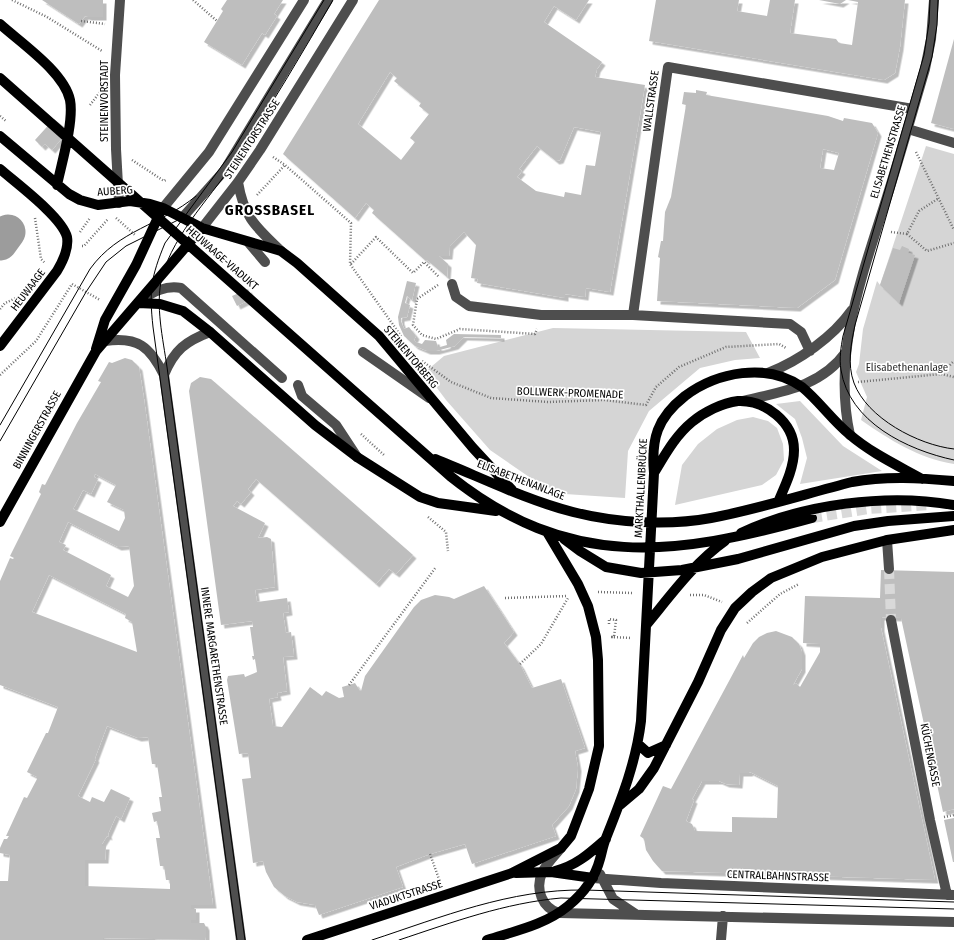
<svg xmlns="http://www.w3.org/2000/svg" width="954" height="940" font-family="'Fira Sans Condensed',sans-serif">
  <style>
    .green { fill: #d5d5d5 }
    .lines { fill: none; stroke-linecap: round; stroke-linejoin: round }
    .river { stroke: #9c9c9c; stroke-width: 35 }
    .building { fill: #bebebe; fill-rule: evenodd; filter: url(#shadow) }
    .minor-tunnel { stroke: #d9d9d9; stroke-width: 10; stroke-dasharray: 10 5; stroke-linecap: butt }
    .major-tunnel { stroke: #d9d9d9; stroke-width: 10; stroke-dasharray: 10 5; stroke-linecap: butt }
    .path { stroke: #707070; stroke-width: 2.5; stroke-dasharray: 1 2; stroke-linecap: butt }
    .minor { stroke: #4e4e4e; stroke-width: 10 }
    .major { stroke: #000; stroke-width: 10 }
    .tram { stroke: #000; stroke-width: 1 }
    .labels { text-anchor: middle; dominant-baseline: central; stroke-width: 3.5; stroke-linejoin: round; paint-order: stroke }
    .street-label { font-size: 11px; fill: #000; stroke: #fff }
    .park-label { font-size: 11px; fill: #2c2c2c; stroke: #fff }
    .district-label { font-size: 15px; font-weight: bold; letter-spacing: 1px; fill: #000; stroke: #fff }
  </style>
  <defs>
    <filter id="shadow"><feDropShadow dx="3.5" dy="3.5" stdDeviation="0" flood-color="#0004"/></filter>
  </defs>
  <rect width="100%" height="100%" fill="#fff"/>
  <path class="green" d="M926,146L954,154V464C918,458 890,440 861,420L867,397L856,372L859,364L863,329L877,281L880,285Z
    M553,328L746,332L760,358L735,360L700,368L649,411L628,451L625,498L565,494L538,483L490,450L446,400L425,372L444,356Z
    M800,401L843,446L882,471L800,484L807,458L802,438L795,419L776,404Z
    M753,417L768,421L777,428L783,444L784,460L776,475L762,485L675,505L682,465L698,444L717,429L737,420Z"/>
  <g class="lines">
    <path class="river" d="M0,243L8,232"/>
  </g>
  <path class="building" d="M42,0H103V17H88L85,16L79,24Z
    M227,0H283L274,14L277,16L265,35L262,33L242,65L204,42L223,11L221,9Z
    M379,0H589L576,20L554,6L544,22L602,62L597,69L595,77L645,85L610,292L586,288L585,297L565,294V298L477,283L478,279L471,278L476,245L464,232L450,246L449,256H439L448,264L447,277L427,260L426,261L372,213L374,210L366,203L355,218L283,154ZM390,72L397,78L394,81L421,103L419,106L429,114L410,138L415,142L401,160L358,124ZM574,127L601,132L595,166L586,165L581,195L565,192L564,197L536,191L517,177L522,171L519,169L537,146L556,161L560,160Z
    M656,0H739L737,11L767,16L770,0H795L790,33L836,39L839,43L852,45L858,2L848,0H905L900,47L895,73L884,80L649,41Z
    M819,0H846L840,4Z
    M954,39V129L931,123Z
    M696,90L707,92L706,95L718,97L828,116L843,121L844,118L872,123L878,133L835,280L797,308L657,301L660,258L658,257L661,241H663L665,212L671,197L686,105L682,104L684,92L696,93ZM823,149L839,153L834,170L820,168Z
    M54,119L64,127L58,134L62,138L52,150L45,144L42,147L35,140Z
    M902,246L909,249L908,253L915,255L899,303L880,285L893,248L900,250Z
    M407,281L416,283L412,300L407,296L405,303L410,305L407,317L401,318V321L404,329L409,327L416,336L414,340L416,342L422,344L425,340L436,341L438,347H440L447,345L446,340L454,334L501,335V338L464,337L455,346L436,351H427L415,346L404,336L399,325L398,317Z
    M248,289L253,298L237,306L232,296Z
    M125,358L132,360L139,367L144,399L213,905H191V909H196V920H191V923H204L206,927V937L205,940L103,938V940H0V881H8L10,855L0,853V848L4,839H7L9,836H6L24,797L27,798L37,779V777L27,772L46,733H48L58,707L0,685V581L10,558L13,559L14,558L10,556L41,494L39,492L42,484L45,485L77,423L101,382L98,381L109,362L112,363ZM95,474L116,485L107,502L124,510L125,518L119,531L73,509L83,490L91,494L98,479L94,477ZM68,522L118,547L129,546L134,586L128,597L106,586L111,575L63,550L66,545L59,542ZM49,575L126,614L125,618L132,622L137,652L32,612ZM107,726L138,738L148,737L152,764H157L162,797H159L161,811L152,813L154,822L157,821L160,838H156L160,866H164L166,880H170V889L85,886V860H105L106,846H102V844L107,836L109,837L108,834L116,816L121,819L130,798L111,789L104,802L92,797L90,802L78,796L96,759L95,758Z
    M200,377L211,379L413,555L396,574L389,569L376,584L256,479L248,489L251,492L241,504L237,501L233,506L265,523L258,538L267,537L271,539L275,587L255,590L257,602L287,598L289,612L283,613L286,633L291,632L294,656L283,657L287,691L277,693L278,697L269,699L273,726L282,727L310,687L322,696L326,691L339,698L344,697L342,687L349,685L355,683L360,691H361L365,676L414,607L421,600L435,595L449,597L454,599L484,586L514,632L504,643L521,666L532,688L561,679L585,748L575,751L578,768L576,789L569,806L552,825L556,836L472,864L465,844L430,854L396,867L403,887L319,915L315,905L297,902L285,896L274,887L266,872L263,861L253,863L242,779L251,778L248,753L239,754L227,680L228,676L244,674L245,677L257,672L255,659L253,660L252,656H254L250,627H253L252,621L221,625L189,391L191,383Z
    M881,570L954,572V809L943,812L901,618L881,617V628L935,880L662,871L653,861L646,850L644,839L640,836L663,786L671,789L743,655L744,658L753,643L759,637L767,633L776,631L792,637L799,644L802,652V669L793,685L796,683L800,687L820,652V644L803,643L805,596L880,598ZM750,772L778,786L777,818L732,817V832L695,831L692,824L686,821L694,800L692,799L702,781H719L726,784L739,785L740,773H749Z
    M954,818V862H953L944,820Z"/>
  <g class="lines">
    <path class="minor-tunnel" d="M889,569L891,620"/>
    <path class="major-tunnel" d="M812,518L869,509L931,505"/>
    <path class="path" d="M12,0L47,17L102,51
      M193,0L217,21
      M81,21L105,24
      M90,105L100,92
      M0,116L6,121
      M916,152L954,230
      M273,157L285,165L351,223L350,264L401,336
      M132,160L164,181L166,180
      M257,195L285,165
      M35,218L41,259L45,263
      M116,218L135,235
      M80,232L90,218
      M891,232L907,234L919,211L939,198
      M907,234L927,251L954,243
      M82,246H84L108,219
      M351,264L376,237L413,273L424,262L439,277
      M438,285L417,299L413,325L422,335L436,339L460,329L535,334L537,329
      M0,309L5,303L16,298
      M422,361L451,382L491,398L548,402L604,400L646,405L656,387L679,367L726,347L779,344L786,348
      M941,374L954,377
      M0,375L36,341L72,284L100,300
      M858,382L941,374L954,361
      M361,434L385,456
      M428,517L446,532L448,551
      M598,592L633,593
      M690,595H704L722,602
      M505,598L567,596
      M747,623L780,594L799,584
      M609,624V619L616,620L614,637H611
      M611,637L632,638
      M520,664L541,644L568,598
      M349,685L436,567
      M944,817L954,815
      M430,854L440,882"/>
    <path class="minor" d="M908,129L954,143
      M238,182C244,218 256,227 281,251
      M119,203L116,149L115,75L120,0
      M163,208L209,152L304,0
      M182,218L224,171L328,0
      M202,228L238,182L260,150L353,0
      M249,243L265,262
      M452,284L456,297L469,306L541,315H633L790,324L801,332L810,351
      M141,300C153,292 166,285 181,288L282,378
      M633,315L668,67L913,109
      M105,341C138,336 150,347 164,375L241,940
      M363,352L429,398
      M768,373C799,361 833,337 852,310
      M164,375C174,350 186,341 210,332
      M298,385L302,396L336,425L357,457
      M742,401C781,392 821,387 846,352
      M850,435C832,354 862,276 886,200C900,156 912,113 925,69L931,39L934,0
      M887,540L889,569
      M891,620L930,820L947,895
      M561,848C555,855 546,864 542,873C535,889 542,908 559,913L954,922
      M600,874L613,899L634,913
      M593,878L661,883L954,895
      M721,940L723,916"/>
    <path class="major" d="M0,24C21,43 64,72 70,100C74,121 62,162 57,185
      M0,78L450,476C569,571 674,556 812,518
      M0,136L69,194L80,200L98,205L130,201L150,204L163,208L202,228L281,251L297,263L379,336L473,448L512,490
      M0,169C16,183 62,217 67,237C69,249 63,261 57,271L0,346
      M138,303L160,304L183,311L210,332L315,425L357,457L420,497L438,503L496,511
      M96,349L105,320L136,265L160,213
      M435,459C480,477 526,500 573,512C616,523 668,526 711,518C759,509 805,494 852,482C886,476 920,478 954,481
      M654,473C665,455 675,436 692,422C704,412 722,403 738,401C765,400 794,422 794,450C794,468 785,486 778,502
      M0,522L96,351L202,228
      M741,533C803,504 887,493 954,505
      M564,539L580,551L606,567L641,573L682,570L738,559L854,526L888,521L954,516
      M647,624C671,595 694,563 725,541
      M638,744L648,753L666,745
      M620,805L639,789L654,768L698,682L721,630L735,608L752,592L771,578L822,557L887,540L954,530
      M555,871C576,866 590,853 606,839
      M516,873L551,872L593,878
      M307,940L512,873L561,848L571,836L589,789L599,746L598,660L596,637L588,606L578,584L547,532
      M487,940C515,931 545,925 568,906C584,893 595,878 600,859C602,852 603,845 606,838C621,800 636,763 641,721L654,473C651,439 657,418 685,396C717,372 767,362 802,387C819,401 832,420 849,434C871,453 897,465 922,479"/>
    <path class="tram" d="M930,0L929,23L924,55L843,336C841,347 839,358 841,370C849,422 907,450 954,460
      M938,0L937,25L932,57L855,325C851,344 847,364 854,383C867,418 918,445 954,449
      M0,425L90,269C119,229 160,226 196,196
      M0,441L86,292L106,262L126,246L182,218
      M237,940L153,327C149,290 151,277 165,243L232,152L324,0
      M245,940L167,367C163,339 155,305 162,277C174,232 214,194 239,155C272,104 303,52 333,0
      M372,940C442,917 510,889 585,890L954,902
      M399,940C453,922 505,903 561,898L954,909"/>
  </g>
  <g class="labels">
    <g class="street-label">
      <text transform="translate(104 101) rotate(-90)">STEINENVORSTADT</text>
      <text transform="translate(651 101) rotate(-82)">WALLSTRASSE</text>
      <text transform="translate(252 139) rotate(-57)">STEINENTORSTRASSE</text>
      <text transform="translate(888 152) rotate(-73)">ELISABETHENSTRASSE</text>
      <text transform="translate(115 191) rotate(-4)">AUBERG</text>
      <text transform="translate(222 258) rotate(41)">HEUWAAGE-VIADUKT</text>
      <text transform="translate(28 290) rotate(-53)">HEUWAAGE</text>
      <text transform="translate(411 357) rotate(50)">STEINENTORBERG</text>
      <text transform="translate(570 393) rotate(2)">BOLLWERK-PROMENADE</text>
      <text transform="translate(37 430) rotate(-61)">BINNINGERSTRASSE</text>
      <text transform="translate(521 480) rotate(21)">ELISABETHENANLAGE</text>
      <text transform="translate(641 488) rotate(-87)">MARKTHALLENBRÜCKE</text>
      <text transform="translate(214 656) rotate(82)">INNERE MARGARETHENSTRASSE</text>
      <text transform="translate(930 755) rotate(79)">KÜCHENGASSE</text>
      <text transform="translate(778 876) rotate(2)">CENTRALBAHNSTRASSE</text>
      <text transform="translate(406 895) rotate(-18)">VIADUKTSTRASSE</text>
    </g>
    <g class="park-label">
      <text x="907" y="367">Elisabethenanlage</text>
    </g>
    <g class="district-label">
      <text x="270" y="210">GROSSBASEL</text>
    </g>
  </g>
</svg>
